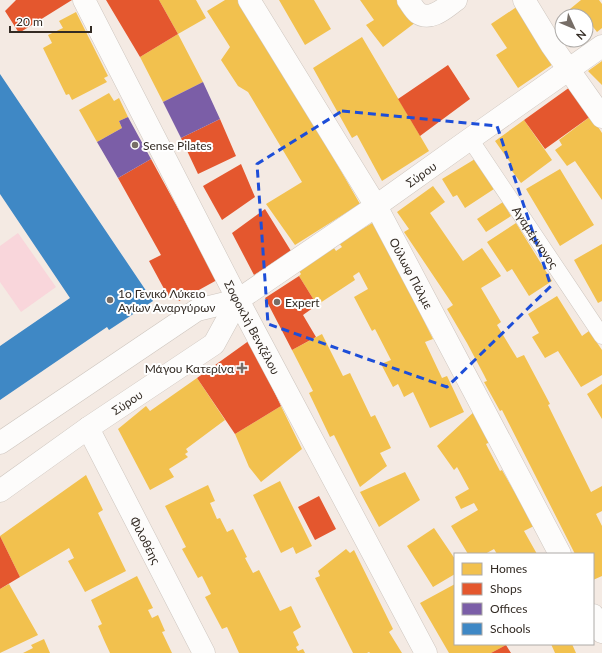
<svg xmlns="http://www.w3.org/2000/svg" width="602" height="653" font-family="Lato,sans-serif">
  <style>
    .green { fill: #f9d6db }
    .homes { fill: #f2c14e }
    .shops { fill: #e4572e }
    .offices { fill: #7b5ea7 }
    .schools { fill: #3f88c5 }
    .lines { fill: none; stroke-linecap: round; stroke-linejoin: round }
    .lane-casing { stroke: #cec6bf; stroke-width: 17 }
    .street-casing { stroke: #cec6bf; stroke-width: 23 }
    .secondary-casing { stroke: #cec6bf; stroke-width: 23 }
    .lane { stroke: #fdfcfb; stroke-width: 16 }
    .street { stroke: #fdfcfb; stroke-width: 22 }
    .secondary { stroke: #fdfcfb; stroke-width: 22 }
    .marked { fill: none; stroke: #1d4ed8; stroke-width: 3; stroke-dasharray: 8 5; stroke-linejoin: round }
    .poi-dot { fill: #776e67; stroke: #fff; stroke-width: 1.5 }
    .labels { text-anchor: middle; dominant-baseline: central; stroke-width: 4; stroke-linejoin: round; paint-order: stroke }
    .poi-label { font-size: 12px; fill: #332b24; stroke: #fff; text-anchor: start }
    .street-label { font-size: 12px; fill: #332b24; stroke: #fff }
  </style>
  <rect width="100%" height="100%" fill="#f4eae3"/>
  <path class="green" d="M18,233L56,287L21,312L0,282V246Z"/>
  <path class="homes" d="M159,0H196L206,18L178,34Z
    M225,0H239L284,72L360,204L295,245L266,204L302,182L248,92L238,86L221,60L230,47L207,11Z
    M279,0H314L331,29L305,45Z
    M360,0H401L416,22L383,47L366,25L374,20Z
    M581,0H599L602,4V28L597,32L586,18V16H575L570,9Z
    M518,6L556,62L518,88L496,55L507,48L491,24Z
    M76,12L108,76L104,78L107,82L72,100L69,94L66,95L43,48L52,43L48,35L63,28L59,21Z
    M178,34L203,82L163,102L140,57Z
    M362,37L429,151L382,181L357,135L352,138L313,68Z
    M602,61V85L588,71Z
    M109,93L114,101L119,98L128,117L119,121L122,128L97,142L79,110Z
    M591,116L602,133V200L575,161L567,166L555,150L562,145L559,140Z
    M524,120L552,160L521,183L509,167L512,165L495,141Z
    M475,159L494,189L465,208L457,195L453,197L442,179Z
    M560,169L594,225L560,246L526,189Z
    M433,186L445,202L430,213L463,261L482,248L501,276L481,288L501,322L497,325L517,358L524,355L550,404L548,405L591,492L602,486V511L596,514L602,526V576L593,580V554H575L502,410L500,411L484,382L487,381L484,375L467,343L447,309L453,305L404,232L409,229L397,212Z
    M503,202L511,216L486,232L477,219Z
    M374,222L400,272L433,339L425,342L442,378L447,376L464,412L430,428L413,392L404,397L398,384L393,387L381,364L391,360L375,329L372,331L354,297L368,289L359,272L353,276L355,280L317,305L299,276L301,274L299,271L334,248L336,251L342,247L339,243Z
    M516,223L552,281L529,296L512,269L507,272L487,242Z
    M602,244V301L598,303L574,260Z
    M557,296L582,336L589,331L602,350V375L581,387L558,351L545,358L532,337L539,333L528,314Z
    M322,334L343,376L350,373L371,417L375,415L391,448L380,453L387,466L360,487L334,435L330,437L309,393L313,391L292,350Z
    M197,378L225,420L186,449L188,452L185,454L188,457L169,469L174,477L150,490L118,429L146,406L150,411Z
    M602,384V419L587,394Z
    M281,406L302,449L261,482L249,467L235,434Z
    M476,410L492,441L486,444L489,450L500,471L502,470L534,526L524,531L537,554H497L494,549L485,554H468L451,526L478,510L474,503L461,509L455,497L469,489L457,467L454,470L437,446Z
    M405,472L420,500L379,527L360,492Z
    M86,475L103,510L98,513L126,571L85,592L68,561L74,558L69,548L20,577L0,536Z
    M280,481L312,546L296,554L293,547L281,553L253,495Z
    M208,485L215,501L210,503L217,519L220,518L227,532L233,529L247,557L245,558L253,573L259,570L280,611L291,606L301,627L293,632L299,645L296,647L298,651L303,649L305,653H239L227,627L222,629L205,597L211,594L202,576L198,578L182,549L186,547L165,506Z
    M434,528L455,559V574L433,587L407,546Z
    M346,549L350,553L354,550L393,629L389,632L402,653H370L369,652L367,653H353L315,578L320,576L318,571Z
    M137,576L153,608L148,610L152,618L158,615L165,631L162,632L172,653H110L104,640L98,626L102,624L91,600Z
    M9,584L38,635L0,653V589Z
    M455,584V644H508L491,653H449L420,603Z
    M44,639L50,653H23L33,648L31,645Z
    M551,644H572L576,653H555Z"/>
  <path class="shops" d="M16,0H72L19,33L5,11Z
    M106,0H159L178,34L140,57Z
    M448,65L470,99L420,136L398,99Z
    M570,87L591,116L545,149L524,120Z
    M220,119L236,156L198,174L181,138Z
    M151,159L217,280L179,301L176,294L169,298L149,261L161,255L118,178Z
    M241,164L255,197L222,220L203,186Z
    M265,209L291,251L254,275L232,233Z
    M299,276L317,305L303,315L316,337L292,350L265,298Z
    M250,340L281,406L235,434L197,378Z
    M319,496L336,529L315,540L298,507Z
    M0,536L20,577L0,589Z
    M506,645L511,653H491Z"/>
  <path class="offices" d="M203,82L220,119L181,138L163,102Z
    M128,117L151,159L118,178L97,142L122,128L119,121Z"/>
  <path class="schools" d="M0,74L153,301L109,330L107,327L0,400V346L70,298L0,194Z"/>
  <g class="lines">
    <defs>
      <g id="lane">
        <path id="s1" d="M470,139L602,336"/>
      </g>
      <g id="street">
        <path id="s2" d="M249,0L376,206L560,554"/>
        <path d="M408,0C411,4 414,10 418,13C431,22 446,7 456,0"/>
        <path d="M524,0L552,46L602,117"/>
        <path id="s3" d="M88,428L204,653"/>
        <path id="s4" d="M0,443L197,310L238,300L376,206L470,139L602,46"/>
        <path id="s5" d="M0,491L88,428L214,344L238,300"/>
        <path d="M593,615L602,632"/>
      </g>
      <g id="secondary">
        <path id="s6" d="M84,0L238,300L426,653"/>
      </g>
    </defs>
    <use href="#lane" class="lane-casing"/>
    <use href="#street" class="street-casing"/>
    <use href="#secondary" class="secondary-casing"/>
    <use href="#lane" class="lane"/>
    <use href="#street" class="street"/>
    <use href="#secondary" class="secondary"/>
  </g>
  <path class="marked" d="M342,111L497,126L551,286L447,387L268,324L257,164Z"/>
  <g class="poi-dot">
    <circle cx="135" cy="145" r="4"/>
    <circle cx="110" cy="300" r="4"/>
    <circle cx="277" cy="302" r="4"/>
    <path d="M240 362h4v4h4v4h-4v4h-4v-4h-4v-4h4z"/>
  </g>
  <g class="labels">
    <g class="poi-label">
      <text x="143" y="145">Sense Pilates</text>
      <text x="118" y="293">1ο Γενικό Λύκειο<tspan x="118" dy="14">Αγίων Αναργύρων</tspan></text>
      <text x="285" y="302">Expert</text>
      <text x="234" y="368" text-anchor="end">Μάγου Κατερίνα</text>
    </g>
    <g class="street-label">
      <text stroke="none"><textPath href="#s4" startOffset="502">Σύρου</textPath></text>
      <text stroke="none"><textPath href="#s1" startOffset="118">Αγαμέμνονος</textPath></text>
      <text stroke="none"><textPath href="#s2" startOffset="318">Ούλωφ Πάλμε</textPath></text>
      <text stroke="none"><textPath href="#s6" startOffset="368">Σοφοκλή Βενιζέλου</textPath></text>
      <text stroke="none"><textPath href="#s5" startOffset="155">Σύρου</textPath></text>
      <text stroke="none"><textPath href="#s3" startOffset="126">Φιλοθέης</textPath></text>
    </g>
  </g>
  <rect x="454" y="553" width="140" height="92" fill="#ffffff" stroke="#adaaa7"/>
  <rect x="462" y="563" width="20" height="12" fill="#f2c14e" stroke="#adaaa7"/>
  <text x="490" y="573" font-size="12" fill="#332b24">Homes</text>
  <rect x="462" y="583" width="20" height="12" fill="#e4572e" stroke="#adaaa7"/>
  <text x="490" y="593" font-size="12" fill="#332b24">Shops</text>
  <rect x="462" y="603" width="20" height="12" fill="#7b5ea7" stroke="#adaaa7"/>
  <text x="490" y="613" font-size="12" fill="#332b24">Offices</text>
  <rect x="462" y="623" width="20" height="12" fill="#3f88c5" stroke="#adaaa7"/>
  <text x="490" y="633" font-size="12" fill="#332b24">Schools</text>
  <g transform="translate(574 28) rotate(134)"><circle r="19" fill="#ffffff" stroke="#adaaa7"/>
  <path d="M0-3L7 15L0 10L-7 15Z" fill="#776e67"/>
  <text y="-6" font-size="11" font-weight="bold" text-anchor="middle" fill="#332b24">N</text>
  </g>
  <path d="M10 26v6h81v-6" fill="none" stroke="#332b24" stroke-width="2"/>
  <text x="16" y="26" font-size="12" fill="#332b24" stroke="#ffffff" stroke-width="3" paint-order="stroke">20 m</text>
</svg>
